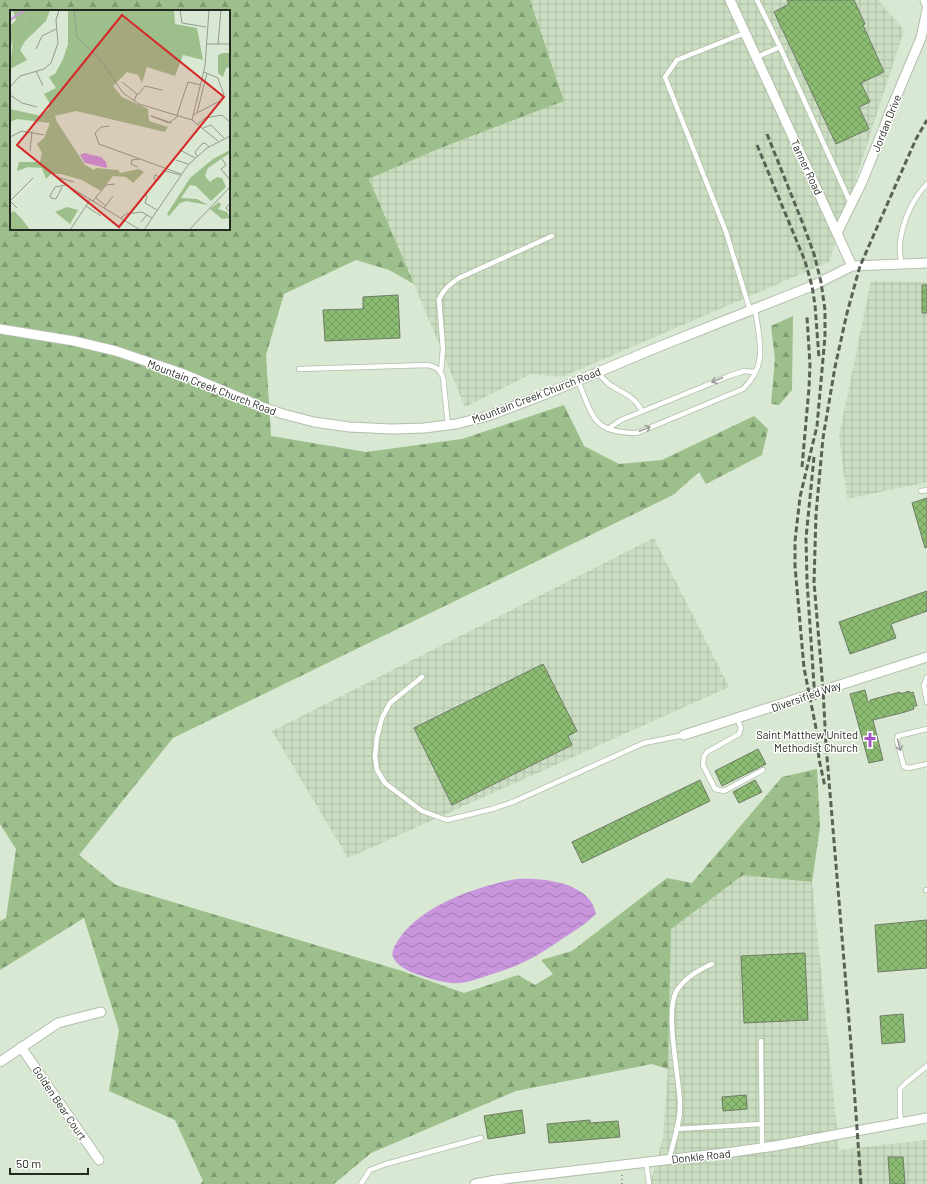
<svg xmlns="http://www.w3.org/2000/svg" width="927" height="1184" font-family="Barlow,sans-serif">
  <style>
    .industrial { fill: url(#industrial-grid) }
    .forest { fill: url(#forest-firs); fill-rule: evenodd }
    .water { fill: url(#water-waves) }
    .building { fill: url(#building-cross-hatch); stroke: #6e7b67 }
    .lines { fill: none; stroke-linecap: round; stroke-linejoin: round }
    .lane-casing { stroke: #b1bfaa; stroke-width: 6 }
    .street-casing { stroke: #b1bfaa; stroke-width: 11 }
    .path { stroke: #949f8e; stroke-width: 2; stroke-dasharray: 1 3; stroke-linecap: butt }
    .lane { stroke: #fff; stroke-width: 4.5 }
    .street { stroke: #fff; stroke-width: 9 }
    .rail { stroke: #596255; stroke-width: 3; stroke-dasharray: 6 3; stroke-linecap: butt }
    .oneway { stroke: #9c9f9b }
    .labels { text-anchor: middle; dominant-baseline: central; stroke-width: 3; stroke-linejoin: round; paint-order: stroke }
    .street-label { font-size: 11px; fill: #242a21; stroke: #fff }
    .poi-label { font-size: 11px; fill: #242a21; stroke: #fff; text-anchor: end }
    .inset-river { fill: none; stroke: #c996de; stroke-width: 2 }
    .inset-road { fill: none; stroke: #919c8b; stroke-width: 1 }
    .view { fill: #d62828; fill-opacity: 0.15; stroke: #d62828; stroke-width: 2 }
    .inset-edge { fill: none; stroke: #242a21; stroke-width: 2 }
  </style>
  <defs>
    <pattern id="industrial-grid" width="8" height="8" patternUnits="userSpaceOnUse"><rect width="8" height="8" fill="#cbdec2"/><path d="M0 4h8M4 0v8" fill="none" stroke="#aebfa6"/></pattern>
    <pattern id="forest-firs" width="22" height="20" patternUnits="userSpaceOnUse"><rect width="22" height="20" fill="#9cbf8b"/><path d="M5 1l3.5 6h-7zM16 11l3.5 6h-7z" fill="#7f9b71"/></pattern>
    <pattern id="water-waves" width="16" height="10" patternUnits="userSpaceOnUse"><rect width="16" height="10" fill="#c996de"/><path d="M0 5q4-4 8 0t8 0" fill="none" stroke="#a37bb4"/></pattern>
    <pattern id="building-cross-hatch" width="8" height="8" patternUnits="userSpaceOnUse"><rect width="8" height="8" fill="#8cbc72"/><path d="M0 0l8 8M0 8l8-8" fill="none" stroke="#72995d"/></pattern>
  </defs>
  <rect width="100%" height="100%" fill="#d9e8d2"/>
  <path class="industrial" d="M530,0H878L904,30L829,262L562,377L531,374L465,407L414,284L369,179L438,149L564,101Z
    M871,281L927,282V482L847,499L839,436Z
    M654,538L729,687L348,858L272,731Z
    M743,875L812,882L839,1150L927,1140V1184H650L663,1138L668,1069L671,929Z"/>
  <path class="forest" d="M0,0H530L564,101L438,149L369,179L414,284L389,270L356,260L284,294L266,355L271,436L366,452L462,439L564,405L584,446L619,464L662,460L754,416L768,429L762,455L706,484L699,472L673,495L173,738L79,855L116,885L399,970L464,993L518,975L535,985L553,974L541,960L572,951L667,878L692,883L782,777L817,769L820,827L812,882L743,875L671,929L668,1069L652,1064L516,1091L371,1153L334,1184H200L203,1181L175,1120L109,1091L119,1030L84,918L0,970V921L6,918L16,849L0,824ZM11,11H229V229H11Z
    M793,316L792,390L779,405L771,404L775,359L771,326Z"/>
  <path class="water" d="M517,879C543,878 590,882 596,914C586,924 574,931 562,939C550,947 539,955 526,961C514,967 502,971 489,975C480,978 470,982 460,983C448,984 434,980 422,976C413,973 399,968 394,959C390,953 395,945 399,939C422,905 478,886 517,879Z"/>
  <path class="building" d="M787,0H854L865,24L863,25L884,72L861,83L870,102L859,107L869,129L836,144L774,12L789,4Z
    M922,285H927V313H922Z
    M398,295L400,338L325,341L323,310L363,309V297Z
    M927,498V547L925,548L912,503Z
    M927,591V611L891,624L896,638L850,654L839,622Z
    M543,664L577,731L568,736L572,745L452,805L414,728Z
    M865,690L868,702H871L870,700L900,692V694L909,691L910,693L913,692L917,706H913L914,709L905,712L873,720L883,760L869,763L850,694Z
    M758,749L766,764L722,786L715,771Z
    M700,780L710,801L582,863L572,842Z
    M755,780L762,792L739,803L733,792Z
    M927,920V968L878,972L875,925Z
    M805,953L808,1020L744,1023L741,956Z
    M903,1014L905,1042L882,1044L880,1016Z
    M746,1095L747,1109L723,1111L722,1097Z
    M522,1110L525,1133L488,1139L484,1116Z
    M590,1120V1123L618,1121L620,1137L549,1143L547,1124Z
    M888,1157H903L905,1184H890Z"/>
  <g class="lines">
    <defs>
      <path id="lane" d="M757,0L780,47L851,204
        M745,33L677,60L665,77L726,232L750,310
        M757,57L780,47
        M901,264C901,257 899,249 900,242C903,221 912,199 927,184
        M299,369L428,365C436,367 440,369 443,377L448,425
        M441,371L443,349L439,299C444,289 450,284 459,278L552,236
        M598,372C610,390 621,388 635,401C638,404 640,408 642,411
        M578,381C593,416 592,433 637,433L743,389C769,364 759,340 755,308
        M608,429L621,420L729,376L744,371L755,372
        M921,491L927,490
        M422,677L390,703L382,718L377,737L375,756L377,770L385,783L422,811L447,820L492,809L513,802L644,743L684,735
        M927,677L924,685L927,702
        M737,718L741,728L739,734L707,752L704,756L703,765L715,789L724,791L763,770
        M927,729L898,736L897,741L904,767L909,768L927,764
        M926,890H927
        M761,1041L762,1148
        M901,1123L900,1111V1089L907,1082L927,1066
        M676,1129L762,1124
        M669,1160C673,1142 681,1121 680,1103C679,1076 665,1013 676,992C684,978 698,970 712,964
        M646,1162L649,1184
        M361,1184L370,1170L386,1164L481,1138"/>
      <path id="street" d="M730,0L852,266
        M925,0L927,5
        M837,233L862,182L883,130L889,114L921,38L927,10
        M0,329L74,341L116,351L181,373L262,407L283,414L314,422L349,427L392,429L424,428L456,424L488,416L546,394L658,347L812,286L852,266L927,263
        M684,735L927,657
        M21,1047L99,1160
        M0,1062L58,1023L101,1012
        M475,1184L496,1180L733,1152L775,1146L927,1118"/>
    </defs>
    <use href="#lane" class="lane-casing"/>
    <use href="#street" class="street-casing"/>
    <path class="path" d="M622,1184V1175"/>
    <use href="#lane" class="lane"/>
    <use href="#street" class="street"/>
    <path class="rail" d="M767,134L803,224L814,254L821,282L825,310V336L817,426L800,497L795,541V566L804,668L818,738
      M757,145L805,261L812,286L815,305L819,358
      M814,457L806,538L807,581L815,700
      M802,467L809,388L810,365L807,317
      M817,734L819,759L825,787
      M861,1184L851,1045L826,745L823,689L814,582L816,514L823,438L835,367L847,313L860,266L916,139L927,120"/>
  </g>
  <defs><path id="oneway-shaft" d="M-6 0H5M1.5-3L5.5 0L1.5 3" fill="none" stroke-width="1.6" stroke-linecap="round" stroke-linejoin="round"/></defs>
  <g class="oneway">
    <use href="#oneway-shaft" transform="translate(717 380) rotate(157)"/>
    <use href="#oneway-shaft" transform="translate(645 429) rotate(-22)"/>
    <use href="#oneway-shaft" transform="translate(899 745) rotate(76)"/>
  </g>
  <defs>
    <symbol id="church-bare" viewBox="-9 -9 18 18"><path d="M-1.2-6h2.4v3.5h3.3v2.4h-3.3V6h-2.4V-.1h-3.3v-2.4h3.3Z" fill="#a755c5" stroke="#fff" stroke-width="2.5" paint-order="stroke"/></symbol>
  </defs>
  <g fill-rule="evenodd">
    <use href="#church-bare" x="859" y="729" width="22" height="22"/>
  </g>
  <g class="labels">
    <g class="street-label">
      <text transform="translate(886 123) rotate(-68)">Jordan Drive</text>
      <text transform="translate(807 167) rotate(65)">Tanner Road</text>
      <text transform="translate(212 387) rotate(21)">Mountain Creek Church Road</text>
      <text transform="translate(536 395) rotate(-21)">Mountain Creek Church Road</text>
      <text transform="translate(806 696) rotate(-19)">Diversified Way</text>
      <text transform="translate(60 1103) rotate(56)">Golden Bear Court</text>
      <text transform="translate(701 1156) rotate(-6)">Donkle Road</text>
    </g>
    <g class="poi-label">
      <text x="858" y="734">Saint Matthew United<tspan x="858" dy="13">Methodist Church</tspan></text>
    </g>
  </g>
  <g transform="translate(10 10)">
    <rect width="220" height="220" fill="#d9e8d2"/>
    <path d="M3,0H13L17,16L3,30L0,39V16L6,10Z" fill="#9cbf8b"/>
    <path d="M13,0H40L36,11L15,31L10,40L17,50L0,59L3,30L9,20L17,16ZM58,0H164L165,14L187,18L193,50L173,45L165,66L137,57L132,73L128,65L117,62L103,76L112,87L138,99L139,111L158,117L155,122L66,101L45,106L47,112L75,155L84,160L86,158L108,160L110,163L129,159L134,162L123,173L116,167L103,166L91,181L72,170L51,164H41L36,169L32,158L18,157L7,161L9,152H30L32,143L27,134L34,128L40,113L7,109L0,112V99L31,106L39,99V92L34,84L46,78L39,67L45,64L53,49L58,34ZM213,43H220V57L216,58L213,67L208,63V45ZM220,140V143L198,158L195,166L200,172L207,167L212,168L216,177L201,191L186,176L180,175L171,188L187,189L198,195L176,191L170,193L159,206L157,204L180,168L203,149ZM209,192L211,195L208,199L217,202L220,208L212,209L200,199ZM4,201L12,209L20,220H0V203Z" fill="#9cbf8b"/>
    <path d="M57,197L68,200L60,214L45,202Z" fill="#9cbf8b"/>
    <path d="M74,143L91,147L96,152L97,158L75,153L70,145Z" fill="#c996de"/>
    <path class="inset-river" d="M0,10L15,0"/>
    <path class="inset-road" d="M64,0L67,27L90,49L113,83L129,94L182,110L208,131M170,0L172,13L196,17M196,34H220M208,34L211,0M26,39L32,26L46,19M26,61L33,76M112,72L127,84L124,91M0,77L10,66L34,59L41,53L48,33L46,10L49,0M0,85L12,93L27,97M128,85L135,76L152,80M187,103L197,63M167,105L178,72L191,75M183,105L210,91L214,85L208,68L194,62M141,106L159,113L168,106M141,106L162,113M182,110L195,56L199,0M188,114L195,108L212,105L220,112M99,116L91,117L85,123L89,134L171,164M193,118L201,115L214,128M0,127L12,121L34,125M170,140L185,148M20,141L22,121M187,146L185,142L192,134L195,133L199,137M212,149L216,155L211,159L220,170M166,150L178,154M128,157L121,154L122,150L129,149M149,167L145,165L144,169L147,171L155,161L170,165M64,172L47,167L50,171L130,220M52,177L46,189L41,188L40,186L45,177L56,175M135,184L137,186L135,193L147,200M86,188L96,196M80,189L76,196L91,206M83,191L96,175L105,174M220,193L216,198L220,202M7,198L0,191L23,168M94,198L103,186M111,208L116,204L132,202L137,205M131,212L137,205L142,208M60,220L76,196M134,220L178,155L197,138L220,126M179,220L220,177"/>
    <path class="view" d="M112,5L214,87L109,217L7,135Z"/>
    <rect width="220" height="220" class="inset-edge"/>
  </g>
  <path d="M10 1168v6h78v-6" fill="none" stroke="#242a21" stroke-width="2"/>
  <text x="16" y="1168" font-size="12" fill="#242a21" stroke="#ffffff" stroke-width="3" paint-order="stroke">50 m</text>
</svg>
